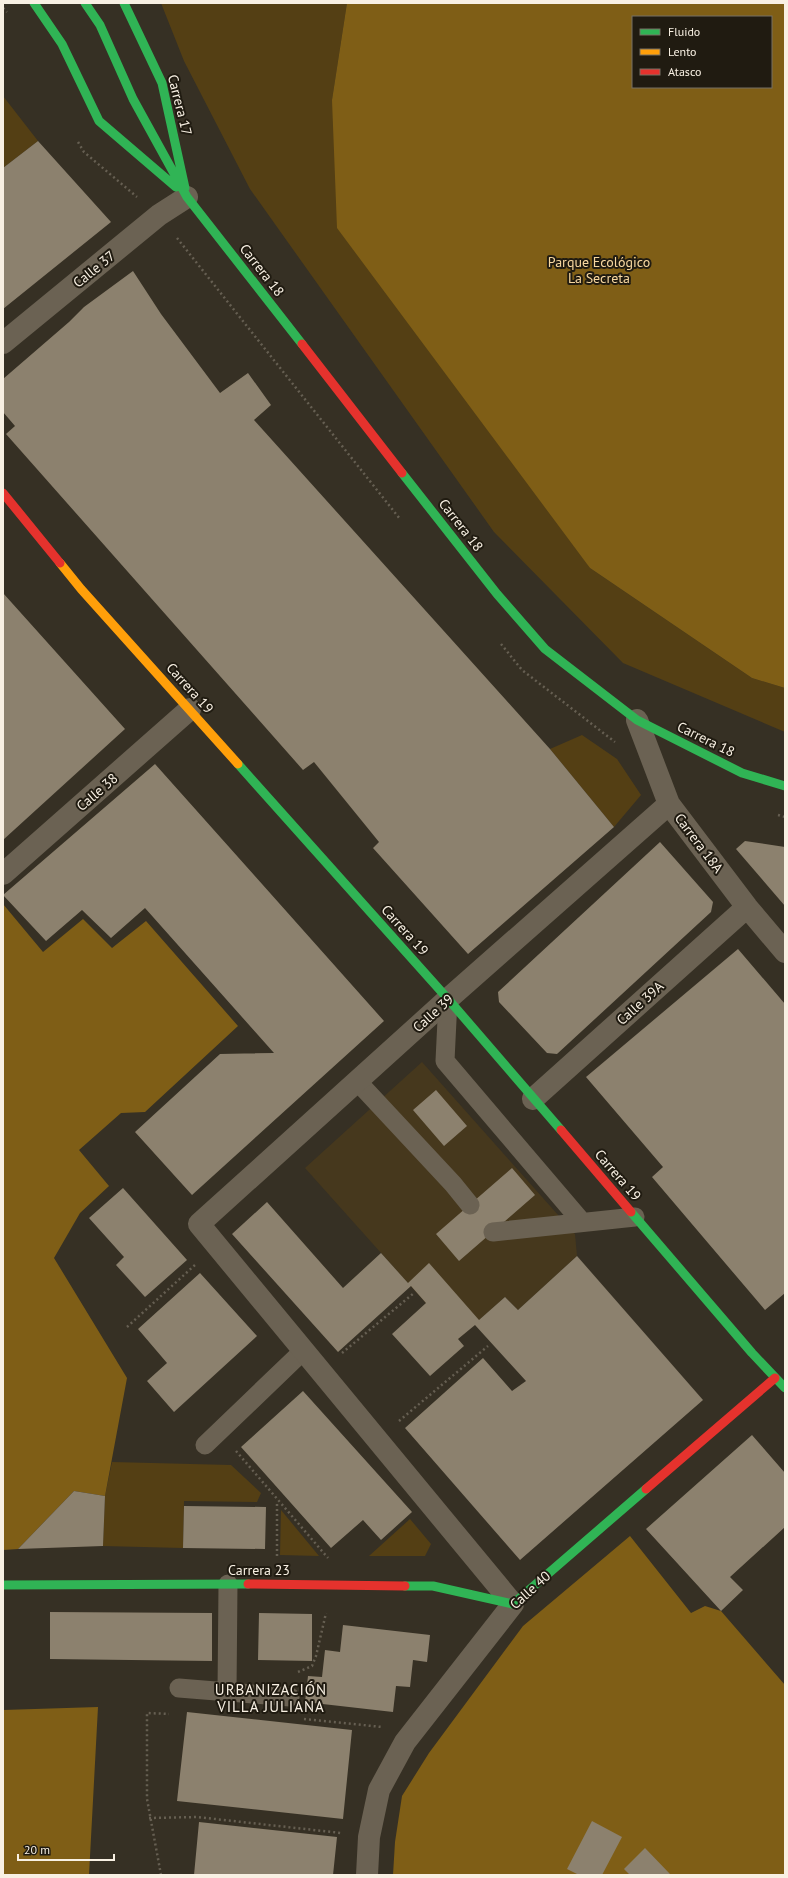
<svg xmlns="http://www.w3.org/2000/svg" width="788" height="1878" font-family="'PT Sans',sans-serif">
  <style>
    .built { fill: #46381d }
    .green { fill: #543f14 }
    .forest { fill: #7f5e16; fill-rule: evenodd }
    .building { fill: #8c816e }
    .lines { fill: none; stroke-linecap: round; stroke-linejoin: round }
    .path { stroke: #665f52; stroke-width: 2.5; stroke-dasharray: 2 3; stroke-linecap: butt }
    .lane { stroke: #6b6253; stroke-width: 19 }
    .street { stroke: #6b6253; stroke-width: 22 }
    .fast { stroke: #30b455; stroke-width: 9 }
    .slow { stroke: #ff9f0a; stroke-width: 9 }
    .jam { stroke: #e5322d; stroke-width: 9 }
    .labels { text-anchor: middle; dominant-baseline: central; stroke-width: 4; stroke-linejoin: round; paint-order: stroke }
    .street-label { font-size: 14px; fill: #f8f0e3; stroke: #201b11 }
    .park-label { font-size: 14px; fill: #f7d7a0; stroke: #201b11 }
    .neighbourhood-label { font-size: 15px; letter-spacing: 1px; fill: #f8f0e3; stroke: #201b11 }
  </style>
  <rect width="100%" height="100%" fill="#363024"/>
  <path class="built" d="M422,1062L575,1234L577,1256L518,1310L505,1297L458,1339L305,1168Z"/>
  <path class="green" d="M161,3H347L332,100L590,568L752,678L785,688V732L623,663L494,532L250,189L184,61Z
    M3,96L38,141L3,168Z
    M582,735L617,759L641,795L614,827L550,749Z
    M112,1462L231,1465L261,1493L257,1502L184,1501L183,1548L103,1546L105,1496Z
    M281,1510L319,1556L280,1555Z
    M410,1519L431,1544L425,1556H369Z"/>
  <path class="forest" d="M347,3H785V688L752,678L590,568L337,228L332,100ZM633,17H771V87H633Z
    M3,904L43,952L83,919L112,948L146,921L238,1026L145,1112L121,1113L79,1150L109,1186L80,1213L54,1258L127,1378L105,1496L74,1491L18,1549L3,1550Z
    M630,1536L691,1613L705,1606L721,1611L785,1685V1875H393L395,1842L402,1796L429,1753L523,1626Z
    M98,1707L89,1875H3V1710Z"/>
  <path class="building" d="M38,141L111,222L3,309V168Z
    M133,271L161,314L220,393L248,373L271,405L254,420L550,749L614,827L468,954L373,848L379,842L314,762L303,770L6,434L15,426L3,412V379L69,322L84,307Z
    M3,593L125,729L3,840Z
    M155,764L384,1021L192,1195L135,1132L220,1054L274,1053L145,908L111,938L82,910L46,941L3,895Z
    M745,841L785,847V906L736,849Z
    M660,842L713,902L711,912L557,1054L547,1053L499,1002L498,992Z
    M738,949L785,1004V1293L765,1310L652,1177L663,1167L586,1077Z
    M436,1090L467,1126L444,1146L413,1110Z
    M512,1168L535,1195L459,1261L436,1234Z
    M123,1188L187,1260L145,1297L116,1265L124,1257L89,1218Z
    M267,1202L343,1288L381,1253L408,1283L429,1263L479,1320L505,1297L518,1310L577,1256L703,1400L520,1560L405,1428L483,1358L512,1391L526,1381L475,1325L458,1339L464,1346L430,1376L392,1334L426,1303L411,1286L338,1352L232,1234Z
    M200,1273L257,1336L174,1412L147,1381L167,1363L138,1329Z
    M303,1391L412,1512L381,1540L363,1520L331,1548L241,1447Z
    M752,1435L785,1473V1527L730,1577L743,1590L721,1611L646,1529Z
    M74,1491L105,1496L103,1546L18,1549Z
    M184,1506L266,1507L265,1549L183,1548Z
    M50,1612L212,1613V1661L50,1659Z
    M259,1613L312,1614V1661L258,1660Z
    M343,1625L430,1635L427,1662L413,1660L410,1687L396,1686L393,1712L305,1702L308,1676L322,1677L325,1650L340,1652Z
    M187,1712L352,1730L343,1819L177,1801Z
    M592,1821L622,1837L602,1875H579L567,1869Z
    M199,1822L337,1837L333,1875H194Z
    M645,1848L670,1874L669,1875H630L624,1869Z"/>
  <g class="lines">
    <path class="path" d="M3,8L7,12
      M78,142L84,152L137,197
      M177,238L400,519
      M501,644L522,670L615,742
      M778,815L785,817
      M127,1327L196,1264
      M342,1353L414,1293
      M399,1421L488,1346
      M236,1451L328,1558
      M277,1556V1501
      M298,1672L312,1666L316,1656L326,1613
      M304,1719L382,1727
      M149,1818L197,1817L341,1833
      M161,1875L147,1799V1713L169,1714"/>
    <path class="lane" d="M448,999L445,1061L582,1222
      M357,1081L453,1184L470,1205
      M493,1232L635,1217
      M205,1445L304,1350
      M179,1688L290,1697
      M227,1692L228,1584"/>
    <path class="street" d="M3,343L159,215L187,197
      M637,720L669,804L747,907L785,952
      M3,874L190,709
      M533,1099L747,907
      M367,1875L369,1837L379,1790L405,1742L513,1604L199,1224L448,999L669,804"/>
    <path class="fast" d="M34,3L62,44L99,121L176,187
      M85,3L100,25L133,99L187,197L302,344
      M124,3L162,83L185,188
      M402,473L497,594L545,649L637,720L742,773L785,786
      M238,764L448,999L561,1130
      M631,1212L752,1353L785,1388
      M3,1585L248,1584
      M405,1586H433L513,1604L646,1489"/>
    <path class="slow" d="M60,563L81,589L238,764"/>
    <path class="jam" d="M302,344L402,473
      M3,493L60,563
      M561,1130L631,1212
      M646,1489L775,1378
      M248,1584L405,1586"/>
  </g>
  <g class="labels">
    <g class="street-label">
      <text transform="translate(180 105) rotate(76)">Carrera 17</text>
      <text transform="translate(94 269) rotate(-39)">Calle 37</text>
      <text transform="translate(262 270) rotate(52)">Carrera 18</text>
      <text transform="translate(461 525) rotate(52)">Carrera 18</text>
      <text transform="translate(190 688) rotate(48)">Carrera 19</text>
      <text transform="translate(706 739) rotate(26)">Carrera 18</text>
      <text transform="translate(97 792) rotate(-41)">Calle 38</text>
      <text transform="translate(699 843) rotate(53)">Carrera 18A</text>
      <text transform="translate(405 930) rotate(48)">Carrera 19</text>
      <text transform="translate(640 1003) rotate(-42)">Calle 39A</text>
      <text transform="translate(433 1013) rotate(-42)">Calle 39</text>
      <text transform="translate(618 1175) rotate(49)">Carrera 19</text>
      <text x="259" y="1570">Carrera 23</text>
      <text transform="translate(530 1590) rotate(-42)">Calle 40</text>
    </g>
    <g class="park-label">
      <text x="599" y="262">Parque Ecológico<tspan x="599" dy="16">La Secreta</tspan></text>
    </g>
    <g class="neighbourhood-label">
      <text x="271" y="1689">URBANIZACIÓN<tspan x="271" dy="17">VILLA JULIANA</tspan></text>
    </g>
  </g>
  <rect width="788" height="1878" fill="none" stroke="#f8f0e3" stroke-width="8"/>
  <rect x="632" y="16" width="140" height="72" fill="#201b11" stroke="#767065"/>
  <rect x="640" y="29" width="20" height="6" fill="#30b455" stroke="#767065"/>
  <text x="668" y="36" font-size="12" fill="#f8f0e3">Fluido</text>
  <rect x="640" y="49" width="20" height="6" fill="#ff9f0a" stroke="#767065"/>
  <text x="668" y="56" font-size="12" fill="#f8f0e3">Lento</text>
  <rect x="640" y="69" width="20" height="6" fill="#e5322d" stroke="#767065"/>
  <text x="668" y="76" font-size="12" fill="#f8f0e3">Atasco</text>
  <path d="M18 1854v6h96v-6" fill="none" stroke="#f8f0e3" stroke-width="2"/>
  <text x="24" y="1854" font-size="12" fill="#f8f0e3" stroke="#201b11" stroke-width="3" paint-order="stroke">20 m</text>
</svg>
